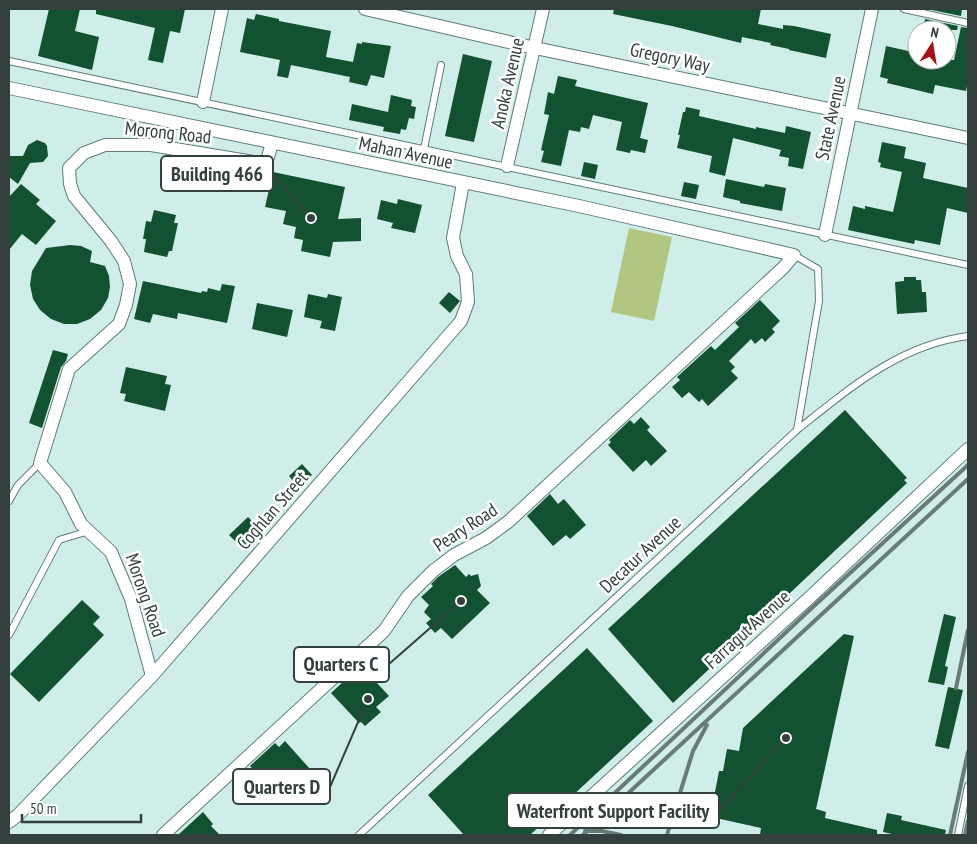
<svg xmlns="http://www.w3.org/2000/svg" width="977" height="844" font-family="'PT Sans Narrow',sans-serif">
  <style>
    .grass { fill: #b1c781 }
    .building { fill: #125230 }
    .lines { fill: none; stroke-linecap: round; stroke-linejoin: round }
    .lane-casing { stroke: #5f7b78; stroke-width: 8 }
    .street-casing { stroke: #5f7b78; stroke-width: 14 }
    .lane { stroke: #fff; stroke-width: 6 }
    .street { stroke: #fff; stroke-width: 12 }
    .rail { stroke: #687b79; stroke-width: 4 }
    .labels { text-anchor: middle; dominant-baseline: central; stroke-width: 5; stroke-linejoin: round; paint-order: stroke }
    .street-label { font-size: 19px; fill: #33403e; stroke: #fff }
    .leader { fill: none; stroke: #33403e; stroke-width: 2 }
    .callout-dot { fill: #33403e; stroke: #fff; stroke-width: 2 }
    .callout { fill: #fff; stroke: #33403e; stroke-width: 2 }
    .callout-label { font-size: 20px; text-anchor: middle; font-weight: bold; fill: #33403e }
  </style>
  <rect width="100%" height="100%" fill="#cfeeea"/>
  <path class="grass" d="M629,228L672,237L654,321L611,312Z"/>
  <path class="building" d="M49,9H80L75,31L99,37L92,70L38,56Z
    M96,9H185L180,33L170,31L163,63L148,60L155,28L96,14Z
    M614,9H761L758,24L783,29V25L794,26L831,34L826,58L789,50V49L770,45L771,43L742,37L741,43L672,26L613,14Z
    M927,9H962L961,16Z
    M256,14L279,19V21L331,31L326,57L353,62L357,43L362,44V42L391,46L384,78L371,75L367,86L349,82L350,77L291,65L288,78L277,76L280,60L240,52L247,18L254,20Z
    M925,19L958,26L957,30H923Z
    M961,27L968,28V82L966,91L935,85L933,94L887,83L888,79L880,77L886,46L917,53V60H954Z
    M463,54L492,61L474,142L445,136Z
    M558,76L577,80L575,86L648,103L640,138L648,140L645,153L631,150L630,153L616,150L622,122L593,115L589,129L581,127L580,132L569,130L561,166L541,162L544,151L541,150L549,115L544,114L548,92L554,94Z
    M391,95L412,100L411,106L416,107L414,119L409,118L406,130L401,129L400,134L383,131L384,127L349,120L352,104L388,112Z
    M686,107L700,110L699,116L756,129V127L785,133L786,126L811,132L803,169L788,166L789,158L779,156L781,150L733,138L725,176L709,172L712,156L677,148L680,135H678L683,112H685Z
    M37,140L45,143L47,146L48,156L43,162L30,163L18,184L9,177V156H23L28,145Z
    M882,142L906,147L904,158L926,163L923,178L968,188V213L947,208L940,245L915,240L914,244L848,230L853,206L865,209V206L893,212L902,172L880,167L881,163L878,162Z
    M584,162L598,165L595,179L581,176Z
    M273,172L345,187L338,219L361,218V241L333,242L330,257L301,251L303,240L294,238L296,227L283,224L286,211L265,207Z
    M726,179L764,187L765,184L786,188L782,211L740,203V201L723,197Z
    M684,182L699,185L696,199L681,196Z
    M21,184L40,200L36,204L56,221L36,245L22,234L9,250V197Z
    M398,199L422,205L415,233L391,228L393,223L377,219L381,200L397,204Z
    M154,210L176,215L174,223H178L172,251H169L167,257L144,252L146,239H143L146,221L151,222Z
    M70,245L81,246L92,251L90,262L105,266L109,276L110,287L108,298L101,310L90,319L77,324H64L51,319L40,310L33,299L30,285L32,271L46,248Z
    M904,277H916V280H921L922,292H926L927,312L897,314L895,282L904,281Z
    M143,281L201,293L202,291L207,292L208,288L220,291L222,284L235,286L227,323L178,313L177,319L153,314L150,323L134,319Z
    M449,292L460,301L450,313L439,303Z
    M308,294L327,298L328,294L342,297L335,331L320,328L322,321L304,317Z
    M760,300L780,321L772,329L775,332L765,342L762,338L755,344L751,339L729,361L735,367L731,371L738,378L708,406L702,399L699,402L689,392L682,398L672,387L680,380L677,377L711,346L715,350L739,327L735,323Z
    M257,303L293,310L287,337L252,329Z
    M53,350L68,354L66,361L61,367L42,428L29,423Z
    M126,367L167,376L165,384L171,385L165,411L124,401L126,394L120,393Z
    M845,410L907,478L904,480L907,483L673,703L608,629Z
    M641,417L650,427L647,430L667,451L651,466L646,460L633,472L608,445L611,442L609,440L630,420L634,424Z
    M302,464L312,475L298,487L289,476Z
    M550,494L558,504L564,499L586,525L570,539L566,535L553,546L527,516Z
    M248,517L262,531L243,549L229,535Z
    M455,565L466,577L469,574L471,576L478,574L481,586L477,590L490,603L452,639L441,628L435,633L426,623L431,619L424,612L429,605L421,597L433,586L431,584L438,577Z
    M82,600L100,617L93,624L104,635L39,702L10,674Z
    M944,614L956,617L945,666L948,667L944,685L928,682Z
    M844,634L854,636L816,809L826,812L825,818L877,830V835H760L761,828L707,816L713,792H715L719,771H723L727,749L739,751L743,728Z
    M587,648L653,721L530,835H464L428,795Z
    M365,670L389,696L376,707L381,712L365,726L361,722L359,723L331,693L355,671L359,676Z
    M948,687L963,690L949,749L935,746Z
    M285,741L310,769L297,780L301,785L282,801L250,766L275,743L279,747Z
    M203,812L213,824L211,826L220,835H178Z
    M887,813L902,816L901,820L946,830L945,835H897L883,832Z"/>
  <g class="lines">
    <defs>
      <path id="lane" d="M904,9L968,23
        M9,61L968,265
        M424,149L441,65
        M794,255L818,269L819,301L797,430
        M9,501L18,485L40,463
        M9,635L59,540L89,531
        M359,835L797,430C850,388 899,345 968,336
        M958,835L968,786"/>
      <path id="street" d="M365,9L535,48L968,138
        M9,88L579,206L794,255L784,267L508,522L486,538L454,555L433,571L408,596L384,631L163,835
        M203,102L222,9
        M507,166L543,9
        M825,235L872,9
        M152,676L131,599L111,552L81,524L65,492L40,463L69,369L119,324L126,305L130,284L124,261L111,241L74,196L70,184L69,168L84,153L105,145H151L266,164L272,143
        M9,822L18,815L152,676L461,321L468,302L466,274L457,256L453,238L463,183
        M549,835L808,599L968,449"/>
    </defs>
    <use href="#lane" class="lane-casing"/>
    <use href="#street" class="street-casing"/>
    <use href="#lane" class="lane"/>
    <use href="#street" class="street"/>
    <path class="rail" d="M956,688L968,630
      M585,831H602L621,835
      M570,835L814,606L968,465
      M583,835L968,479
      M667,835L693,751L707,725
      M950,835L968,752
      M965,835L968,821"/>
  </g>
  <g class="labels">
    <g class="street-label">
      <text transform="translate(670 57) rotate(12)">Gregory Way</text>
      <text transform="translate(507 83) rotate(-77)">Anoka Avenue</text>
      <text transform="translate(830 118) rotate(-78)">State Avenue</text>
      <text transform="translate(168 132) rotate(6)">Morong Road</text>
      <text transform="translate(406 152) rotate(12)">Mahan Avenue</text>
      <text transform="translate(272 510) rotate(-49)">Coghlan Street</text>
      <text transform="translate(465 527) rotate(-33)">Peary Road</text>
      <text transform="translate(640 554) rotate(-43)">Decatur Avenue</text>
      <text transform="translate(146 595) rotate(71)">Morong Road</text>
      <text transform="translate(747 629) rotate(-42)">Farragut Avenue</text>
    </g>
  </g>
  <path class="leader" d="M311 218L273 174M461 601L389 664M368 699L330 787M786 738L719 811"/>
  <g class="callout-dot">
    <circle cx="311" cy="218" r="5"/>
    <circle cx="461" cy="601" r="5"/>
    <circle cx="368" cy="699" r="5"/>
    <circle cx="786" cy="738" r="5"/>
  </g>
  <g class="callout">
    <rect x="161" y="156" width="112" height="35" rx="5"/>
    <rect x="294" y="647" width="95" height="35" rx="5"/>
    <rect x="233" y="769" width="97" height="35" rx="5"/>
    <rect x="507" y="793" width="212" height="35" rx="5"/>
  </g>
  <g class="callout-label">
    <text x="217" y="181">Building 466</text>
    <text x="341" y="671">Quarters C</text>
    <text x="282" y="794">Quarters D</text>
    <text x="613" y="818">Waterfront Support Facility</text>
  </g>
  <rect width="977" height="844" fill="none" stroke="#33403e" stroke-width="20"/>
  <g transform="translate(932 45) rotate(12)"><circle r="24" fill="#ffffff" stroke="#adb3b2"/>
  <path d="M0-4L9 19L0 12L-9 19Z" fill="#a61114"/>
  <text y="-8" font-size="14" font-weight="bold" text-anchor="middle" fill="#33403e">N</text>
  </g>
  <path d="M22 814v8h119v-8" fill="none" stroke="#33403e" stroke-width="2.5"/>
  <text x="30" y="814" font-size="15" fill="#33403e" stroke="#ffffff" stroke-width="4" paint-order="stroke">50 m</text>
</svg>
